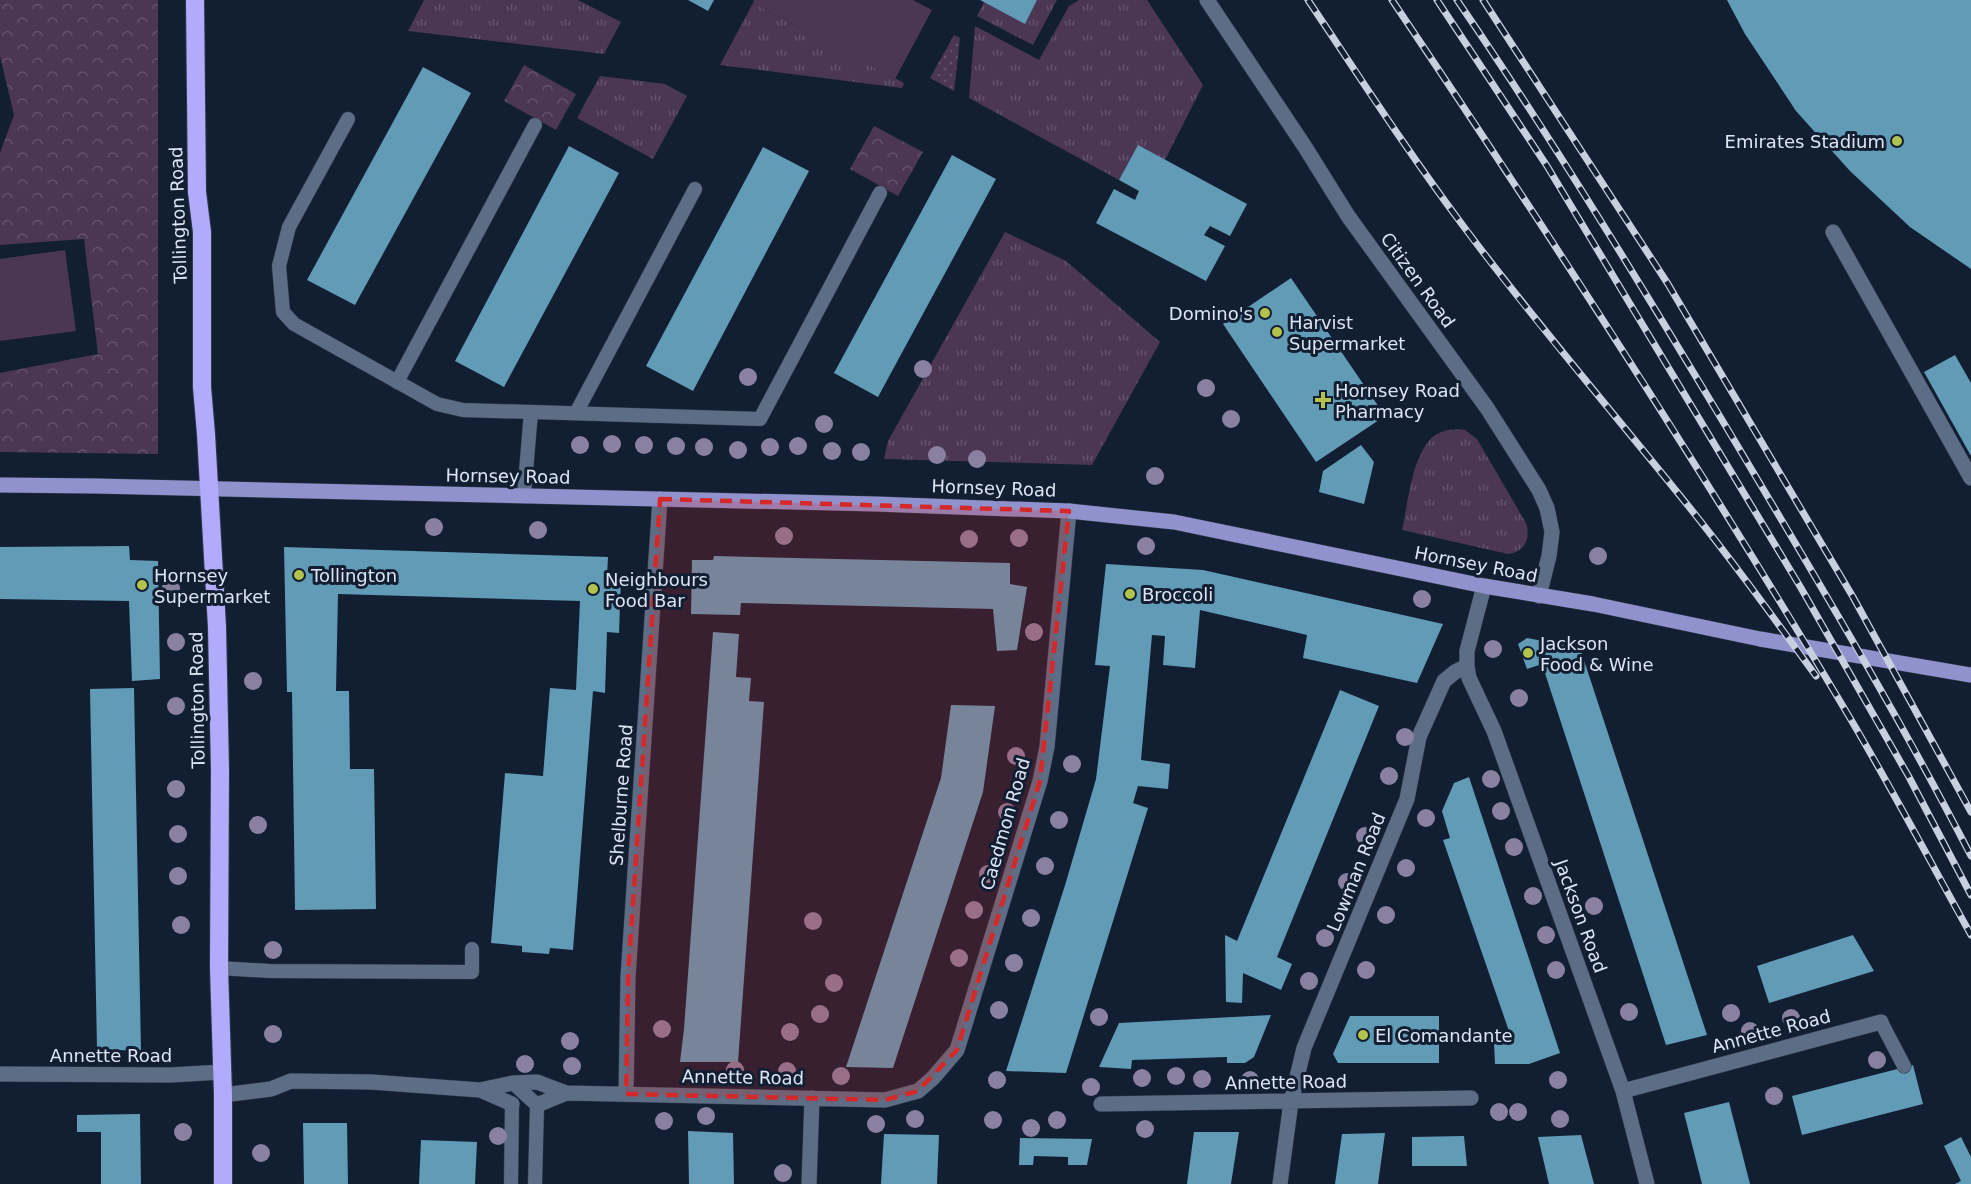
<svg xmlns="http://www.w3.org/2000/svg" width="1971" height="1184" font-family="'DejaVu Sans',sans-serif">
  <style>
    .grass { fill: url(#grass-tufts) }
    .park { fill: url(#park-crowns) }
    .garden { fill: url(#garden-dots) }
    .pitch { fill: #4b3654 }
    .building { fill: #619bb6 }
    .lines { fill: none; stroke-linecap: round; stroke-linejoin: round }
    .lane-casing { stroke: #31394a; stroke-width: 15 }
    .street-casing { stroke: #31394a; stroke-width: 16 }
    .primary-casing { stroke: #31394a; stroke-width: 16 }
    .highway-casing { stroke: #31394a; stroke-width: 20 }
    .lane { stroke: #5d6d85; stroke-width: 14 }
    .street { stroke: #5d6d85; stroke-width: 15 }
    .primary { stroke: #8f92cc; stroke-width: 15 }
    .highway { stroke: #b1abfc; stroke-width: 18 }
    .rail-casing { stroke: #c7d0df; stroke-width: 7 }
    .rail { stroke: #121f33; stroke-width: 4.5; stroke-dasharray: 14; stroke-linecap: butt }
    .tree { fill: #8a81a0 }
    .marked { fill: #d62828; fill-opacity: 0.2; stroke: #d62828; stroke-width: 4.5; stroke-dasharray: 12 8; stroke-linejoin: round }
    .poi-dot { fill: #b2c34c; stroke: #121f33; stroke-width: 2 }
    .labels { text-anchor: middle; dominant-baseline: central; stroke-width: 6; stroke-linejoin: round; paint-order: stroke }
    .poi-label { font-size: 18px; fill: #dce5f3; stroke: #121f33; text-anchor: start }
    .street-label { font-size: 18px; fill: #dce5f3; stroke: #121f33 }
  </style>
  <defs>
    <pattern id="grass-tufts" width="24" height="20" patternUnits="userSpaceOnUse" patternTransform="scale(1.5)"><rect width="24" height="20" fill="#4b3654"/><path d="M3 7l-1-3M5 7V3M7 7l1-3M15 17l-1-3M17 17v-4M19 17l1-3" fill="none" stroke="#64536d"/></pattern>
    <pattern id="park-crowns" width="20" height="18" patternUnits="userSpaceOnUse" patternTransform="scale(1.5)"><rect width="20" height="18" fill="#4b3654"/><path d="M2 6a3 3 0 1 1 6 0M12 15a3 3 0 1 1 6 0" fill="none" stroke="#64536d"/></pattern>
    <pattern id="garden-dots" width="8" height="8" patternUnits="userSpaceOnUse" patternTransform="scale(1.5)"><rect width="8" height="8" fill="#4b3654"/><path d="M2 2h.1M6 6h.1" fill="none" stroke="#64536d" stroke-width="1.8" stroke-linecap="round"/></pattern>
  </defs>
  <rect width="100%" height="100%" fill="#121f33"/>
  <path class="grass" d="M424,0H578L621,22L604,54L408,31Z
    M1037,0H1057L1033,45L977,16L984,2L1025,23Z
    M1079,0H1147L1203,85L1165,160L1138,146L1119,180L969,98L975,26L1039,60L1069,6Z
    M753,3L904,83L902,88L720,65Z
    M600,76L665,84L687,96L653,159L577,118Z
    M1005,232L1066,261L1160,342L1092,465L884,459L888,441Z
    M1457,429L1465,430L1477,439L1526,523C1531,538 1525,552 1508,554L1402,530C1408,504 1412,453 1434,436C1441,431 1448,430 1457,429Z"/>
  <path class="park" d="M0,0H158V454L0,452V373L98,354L84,239L0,245V153L14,115L0,56Z
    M524,65L576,94L556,130L504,101Z
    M874,126L923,152L898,196L850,169Z"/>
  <path class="garden" d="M954,35L960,38L954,91L930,78Z"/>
  <path class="pitch" d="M754,0H913L932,10L895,79L753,3Z
    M65,250L76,331L0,341V259Z"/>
  <path class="building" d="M688,0H714L708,11Z
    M980,0H1037L1025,24Z
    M1727,0H1971V269L1910,227L1850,171L1796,111L1745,34Z
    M423,67L471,93L355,305L307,280Z
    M1138,145L1247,204L1230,236L1210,226L1204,235L1225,246L1206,281L1096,223L1114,189L1135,200L1139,191L1119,180Z
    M569,146L619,173L504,387L455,361Z
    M763,147L809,171L693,391L646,366Z
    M952,155L996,179L878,397L834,373Z
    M1291,278L1385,416L1316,462L1223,324Z
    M1955,355L1971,383V456L1924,372Z
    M1361,445L1374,462L1364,504L1319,492L1323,471Z
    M129,546L130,560L158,561L160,679L132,681L129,601L0,599V547Z
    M284,547L608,557L607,576L621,577L619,633L607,632L605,693L593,691L573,950L550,948L549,954L522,952V946L491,943L505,773L543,776L550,688L576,690L580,601L338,594L336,691H349L350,769H374L376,909L295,910L292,692H287Z
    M714,556L1010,563V584L1027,587L1017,650L997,651L993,609L741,603L740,615L691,614L692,560H713Z
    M1106,564L1203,570L1443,624L1417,683L1303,658L1307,635L1200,610L1195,668L1163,665L1165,636L1152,635L1141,760L1170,764L1168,789L1138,786L1133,803L1148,808L1066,1073L1006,1071L1066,882L1096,779L1110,666L1095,665Z
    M713,632L739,634L736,677L751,678L749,701L764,702L738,1062H680L684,1029Z
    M1527,638L1580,648L1707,1035L1666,1045L1542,664L1527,669L1518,644Z
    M134,688L141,1051L97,1049L90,689Z
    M1340,690L1379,706L1277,957L1292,964L1281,990L1243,973L1242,1003L1226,1002L1225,935L1237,941Z
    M951,705L995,706L983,792L893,1068L846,1067L941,778Z
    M1469,777L1560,1053L1529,1064H1495L1494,1044L1511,1037L1443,840L1450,838L1442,811L1454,783Z
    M1853,935L1874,971L1769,1003L1757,966Z
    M1271,1015L1254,1057L1245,1063H1227V1057L1132,1060L1131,1069L1099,1067L1119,1023Z
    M1350,1016H1439V1063H1338L1333,1054Z
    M1913,1065L1923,1104L1802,1135L1792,1096Z
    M1729,1102L1750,1184H1702L1684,1113Z
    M140,1114L141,1184H101V1132H77V1115Z
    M303,1123H347L348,1184H304Z
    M688,1131L733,1133L734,1184H689Z
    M1194,1132H1239L1231,1184H1187Z
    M1385,1133L1378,1184H1335L1342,1134Z
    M884,1134L939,1135L937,1184H881Z
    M1581,1135L1594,1184H1549L1538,1137Z
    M1464,1136L1467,1166H1412V1137Z
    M1961,1137L1971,1157V1184H1955L1961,1181L1944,1146Z
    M1020,1138L1092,1139L1087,1165H1068V1157L1034,1156L1033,1165H1019Z
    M421,1140L477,1142L475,1184H419Z"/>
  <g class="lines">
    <defs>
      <path id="lane" d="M348,119L289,227L279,266L283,312L294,324L437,404L463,410L760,419L880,193
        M397,382L535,125
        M576,413L695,189
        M524,495L531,412
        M219,968L270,971L472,972V949
        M1881,1022L1904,1066
        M513,1083L537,1105L535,1184
        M511,1184L512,1104"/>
      <path id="street" d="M1207,0L1305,147L1348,216L1487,408L1539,490L1547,508L1552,532L1549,556L1539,596
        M1833,232L1971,478
        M1484,586L1467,651V666L1469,678L1494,731L1623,1091L1647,1184
        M0,1074L170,1075L222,1072
        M480,1090L512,1104
        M1623,1091L1881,1022
        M626,1094L628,977L660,499
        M223,1095L271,1089L291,1081L371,1082L480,1090L513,1083L537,1082L566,1093L885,1100L918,1091L933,1078L957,1050L1040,781L1047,747L1069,511
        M1101,1104L1471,1098
        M537,1105L566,1093
        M809,1184L812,1098
        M1280,1184L1291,1102L1304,1048L1407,799L1419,737L1444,681L1455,672L1467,666"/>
      <path id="primary" d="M0,485L96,486L876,504L1069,511L1174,522L1484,586L1593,604L1760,639L1971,675"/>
      <path id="highway" d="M195,0L197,192L202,232V387L206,434L217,627L220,770L219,968L223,1095V1184"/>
    </defs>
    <use href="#lane" class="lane-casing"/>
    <use href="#street" class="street-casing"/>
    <use href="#primary" class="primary-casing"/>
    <use href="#highway" class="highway-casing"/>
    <use href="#lane" class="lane"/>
    <use href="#street" class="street"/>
    <use href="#primary" class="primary"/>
    <use href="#highway" class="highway"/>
    <defs>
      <path id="rail" d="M1308,0C1359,76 1409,154 1464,227C1532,318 1606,404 1677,492C1726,552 1771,614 1816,676
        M1392,0C1550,235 1705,474 1850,718C1892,789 1931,863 1971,935
        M1437,0L1547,166L1801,588L1909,777L1971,895
        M1457,0C1557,146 1649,298 1740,450C1819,583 1900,718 1971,856
        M1483,0L1668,284L1853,597L1971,812"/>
    </defs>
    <use href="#rail" class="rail-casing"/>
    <use href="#rail" class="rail"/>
  </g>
  <g class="tree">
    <circle cx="923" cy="369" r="9"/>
    <circle cx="748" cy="377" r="9"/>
    <circle cx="1206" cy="388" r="9"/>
    <circle cx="1231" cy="419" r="9"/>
    <circle cx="824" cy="424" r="9"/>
    <circle cx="612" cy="444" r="9"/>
    <circle cx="580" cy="445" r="9"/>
    <circle cx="644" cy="445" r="9"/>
    <circle cx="676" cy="446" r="9"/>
    <circle cx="798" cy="446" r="9"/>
    <circle cx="704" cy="447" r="9"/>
    <circle cx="770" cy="447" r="9"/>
    <circle cx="738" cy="450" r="9"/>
    <circle cx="832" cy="451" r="9"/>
    <circle cx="861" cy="452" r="9"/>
    <circle cx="937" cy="455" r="9"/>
    <circle cx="977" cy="459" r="9"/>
    <circle cx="1155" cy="476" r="9"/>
    <circle cx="434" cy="527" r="9"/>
    <circle cx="538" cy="530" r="9"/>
    <circle cx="784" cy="536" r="9"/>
    <circle cx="1019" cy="538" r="9"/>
    <circle cx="969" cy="539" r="9"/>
    <circle cx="1146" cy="546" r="9"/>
    <circle cx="1598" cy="556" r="9"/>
    <circle cx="171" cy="588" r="9"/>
    <circle cx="1422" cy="599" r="9"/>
    <circle cx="1034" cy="632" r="9"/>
    <circle cx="176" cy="642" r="9"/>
    <circle cx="1493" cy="649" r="9"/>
    <circle cx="253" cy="681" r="9"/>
    <circle cx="1519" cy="698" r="9"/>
    <circle cx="176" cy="706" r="9"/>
    <circle cx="1405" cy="737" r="9"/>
    <circle cx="1016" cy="756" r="9"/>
    <circle cx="1072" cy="764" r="9"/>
    <circle cx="1389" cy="776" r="9"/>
    <circle cx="1491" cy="779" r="9"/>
    <circle cx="176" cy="789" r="9"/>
    <circle cx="1501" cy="811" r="9"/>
    <circle cx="1007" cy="812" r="9"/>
    <circle cx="1426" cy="818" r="9"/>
    <circle cx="1059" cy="820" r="9"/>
    <circle cx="258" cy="825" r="9"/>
    <circle cx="178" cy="834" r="9"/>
    <circle cx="1365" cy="836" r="9"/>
    <circle cx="1514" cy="847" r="9"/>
    <circle cx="1045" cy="866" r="9"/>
    <circle cx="1406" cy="868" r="9"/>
    <circle cx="988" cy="874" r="9"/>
    <circle cx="178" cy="876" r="9"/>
    <circle cx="1347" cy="882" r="9"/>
    <circle cx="1533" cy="896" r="9"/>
    <circle cx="1594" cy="906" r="9"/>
    <circle cx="974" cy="910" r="9"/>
    <circle cx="1386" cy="915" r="9"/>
    <circle cx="1031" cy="918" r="9"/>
    <circle cx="813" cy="921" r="9"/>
    <circle cx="181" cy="925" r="9"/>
    <circle cx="1546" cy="935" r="9"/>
    <circle cx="1325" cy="938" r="9"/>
    <circle cx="273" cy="950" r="9"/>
    <circle cx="959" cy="958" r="9"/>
    <circle cx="1014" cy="963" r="9"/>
    <circle cx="1366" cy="970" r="9"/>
    <circle cx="1556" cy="970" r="9"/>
    <circle cx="1309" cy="981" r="9"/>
    <circle cx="834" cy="983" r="9"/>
    <circle cx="999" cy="1010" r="9"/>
    <circle cx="1629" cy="1012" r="9"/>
    <circle cx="1731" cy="1013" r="9"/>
    <circle cx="820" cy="1014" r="9"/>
    <circle cx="1099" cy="1017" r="9"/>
    <circle cx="1791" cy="1018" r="9"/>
    <circle cx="662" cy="1029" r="9"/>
    <circle cx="1750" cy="1031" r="9"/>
    <circle cx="790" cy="1032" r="9"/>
    <circle cx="273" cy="1034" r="9"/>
    <circle cx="570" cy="1041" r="9"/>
    <circle cx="1877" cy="1060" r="9"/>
    <circle cx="525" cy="1064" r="9"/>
    <circle cx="572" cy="1066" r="9"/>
    <circle cx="735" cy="1070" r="9"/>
    <circle cx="787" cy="1071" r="9"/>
    <circle cx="841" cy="1076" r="9"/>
    <circle cx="1176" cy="1076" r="9"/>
    <circle cx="1142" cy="1078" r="9"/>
    <circle cx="1202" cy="1079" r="9"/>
    <circle cx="997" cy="1080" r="9"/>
    <circle cx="1250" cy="1080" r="9"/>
    <circle cx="1558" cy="1080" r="9"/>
    <circle cx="1091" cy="1087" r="9"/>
    <circle cx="1774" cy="1096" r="9"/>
    <circle cx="1499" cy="1112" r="9"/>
    <circle cx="1518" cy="1112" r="9"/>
    <circle cx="706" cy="1116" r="9"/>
    <circle cx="915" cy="1119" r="9"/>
    <circle cx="1560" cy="1119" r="9"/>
    <circle cx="993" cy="1120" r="9"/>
    <circle cx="1057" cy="1120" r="9"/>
    <circle cx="664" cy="1121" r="9"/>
    <circle cx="876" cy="1124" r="9"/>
    <circle cx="1031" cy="1128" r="9"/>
    <circle cx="1145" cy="1129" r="9"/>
    <circle cx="183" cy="1132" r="9"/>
    <circle cx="498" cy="1136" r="9"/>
    <circle cx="261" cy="1153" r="9"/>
    <circle cx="783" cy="1173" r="9"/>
  </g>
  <path class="marked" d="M660,499L1069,511L1040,781L957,1050L918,1091L885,1100L626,1094L628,977Z"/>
  <g class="poi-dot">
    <circle cx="1897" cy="141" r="6"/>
    <circle cx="1265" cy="313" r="6"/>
    <circle cx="1277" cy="332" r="6"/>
    <path d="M1320 391h6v6h6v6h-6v6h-6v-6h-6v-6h6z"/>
    <circle cx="299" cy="575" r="6"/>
    <circle cx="142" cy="585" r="6"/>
    <circle cx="593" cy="589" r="6"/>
    <circle cx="1130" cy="594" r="6"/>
    <circle cx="1528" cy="653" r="6"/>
    <circle cx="1363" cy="1035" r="6"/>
  </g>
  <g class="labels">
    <g class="poi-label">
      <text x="1885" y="141" text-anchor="end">Emirates Stadium</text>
      <text x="1253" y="313" text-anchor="end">Domino's</text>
      <text x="1289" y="322">Harvist<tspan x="1289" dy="21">Supermarket</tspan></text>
      <text x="1335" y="390">Hornsey Road<tspan x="1335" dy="21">Pharmacy</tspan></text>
      <text x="154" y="575">Hornsey<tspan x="154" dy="21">Supermarket</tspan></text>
      <text x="311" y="575">Tollington</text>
      <text x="605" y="579">Neighbours<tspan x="605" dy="21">Food Bar</tspan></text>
      <text x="1142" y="594">Broccoli</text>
      <text x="1540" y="643">Jackson<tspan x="1540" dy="21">Food &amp; Wine</tspan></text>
      <text x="1375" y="1035">El Comandante</text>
    </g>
    <g class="street-label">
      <text transform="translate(178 215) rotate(-92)">Tollington Road</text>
      <text transform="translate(1418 280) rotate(54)">Citizen Road</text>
      <text transform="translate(508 476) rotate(1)">Hornsey Road</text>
      <text transform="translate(994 488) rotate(2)">Hornsey Road</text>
      <text transform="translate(1476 564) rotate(11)">Hornsey Road</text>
      <text transform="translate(197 700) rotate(-91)">Tollington Road</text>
      <text transform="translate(621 795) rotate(-86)">Shelburne Road</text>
      <text transform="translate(1005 824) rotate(-74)">Caedmon Road</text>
      <text transform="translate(1356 872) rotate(-68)">Lowman Road</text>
      <text transform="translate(1581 916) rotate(70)">Jackson Road</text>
      <text transform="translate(1771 1031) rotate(-15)">Annette Road</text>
      <text x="111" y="1055">Annette Road</text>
      <text transform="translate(743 1077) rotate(1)">Annette Road</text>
      <text transform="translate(1286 1082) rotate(-1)">Annette Road</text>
    </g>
  </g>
</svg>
